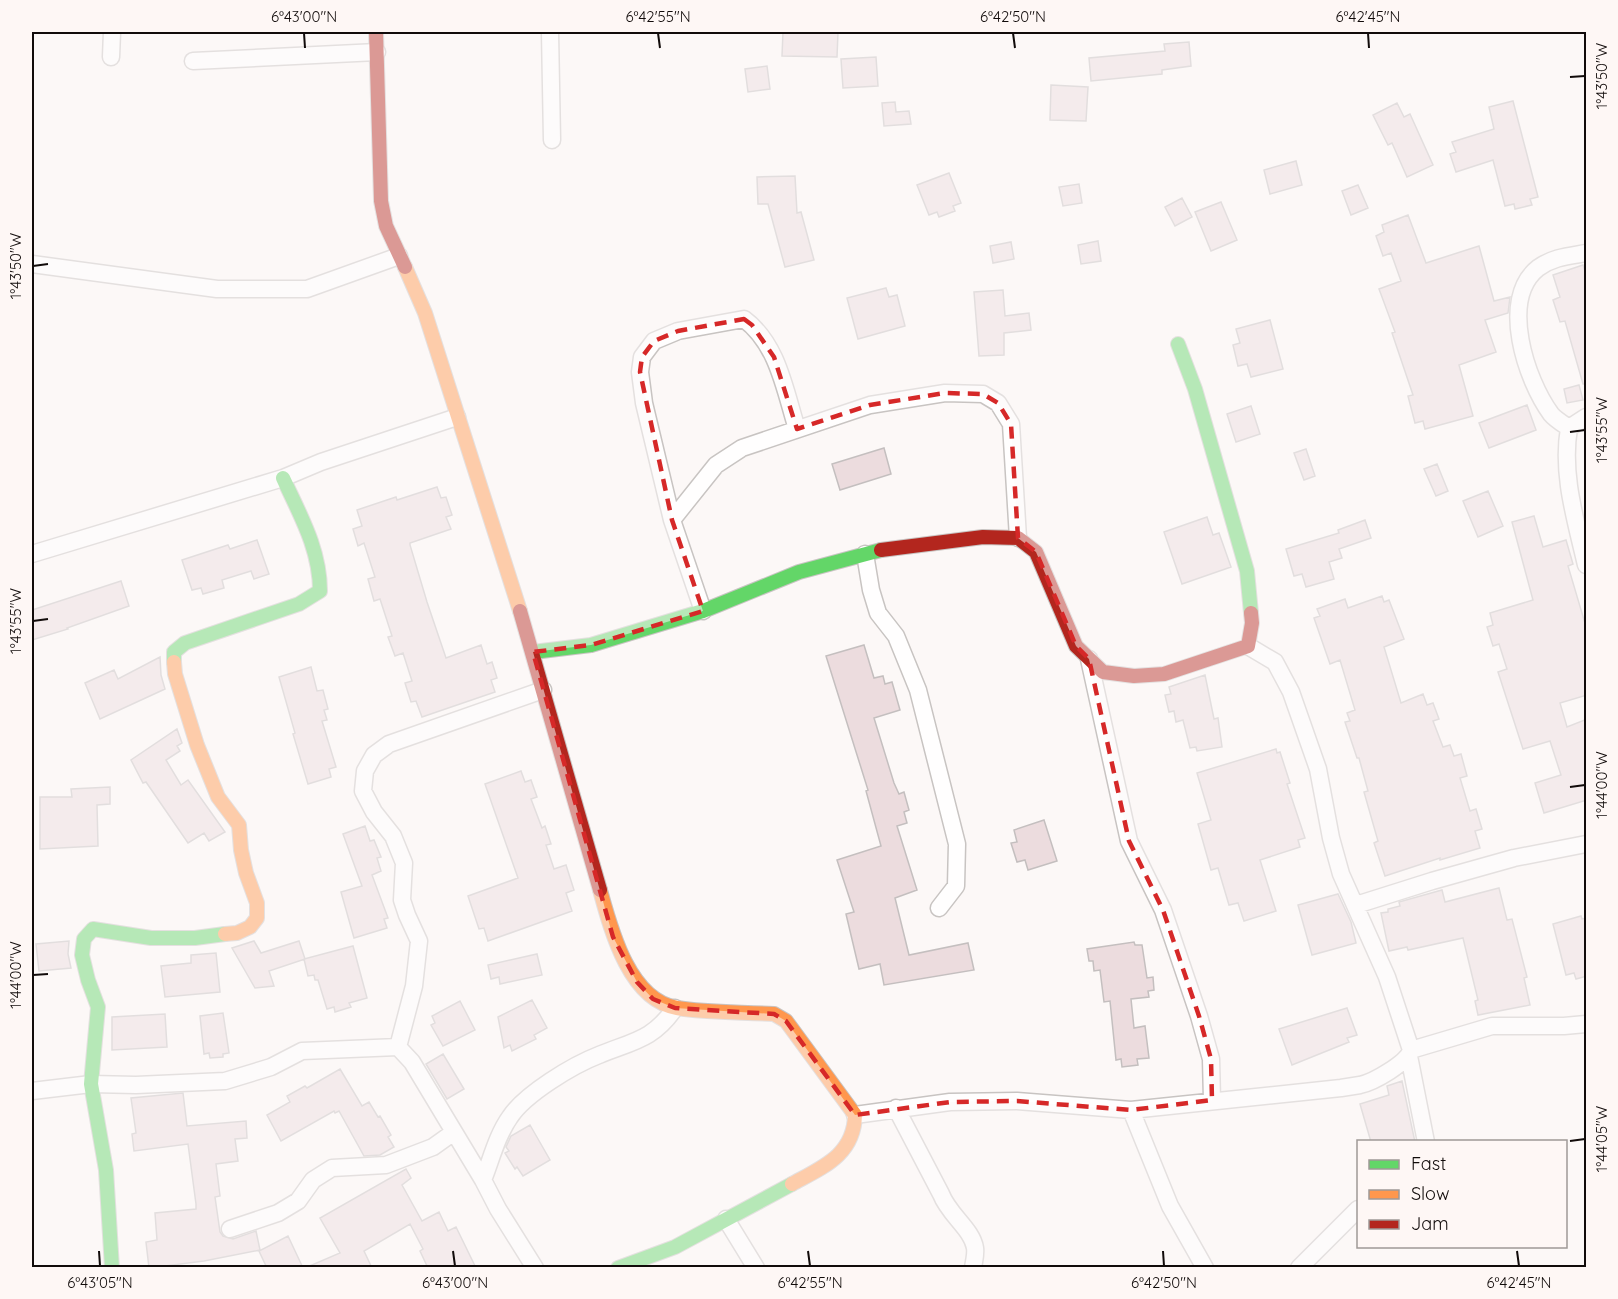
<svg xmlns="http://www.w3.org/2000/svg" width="1618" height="1299" font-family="Quicksand,sans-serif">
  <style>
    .building { fill: #ecdcde; stroke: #c4bfbf; stroke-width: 1.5 }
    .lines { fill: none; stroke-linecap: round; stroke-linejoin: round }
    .street-casing { stroke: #c8c4c2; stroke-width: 19 }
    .fast-casing { stroke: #c8c4c2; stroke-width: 16 }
    .slow-casing { stroke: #c8c4c2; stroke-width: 16 }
    .jam-casing { stroke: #c8c4c2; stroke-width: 16 }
    .street { stroke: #fffefe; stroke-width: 16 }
    .fast { stroke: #63d668; stroke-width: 14 }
    .slow { stroke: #ff974d; stroke-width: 14 }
    .jam { stroke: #b3261e; stroke-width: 14 }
    .marked { fill: none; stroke: #d62828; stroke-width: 4.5; stroke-dasharray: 12 8; stroke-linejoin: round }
    .ticks { fill: none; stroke: #110b0a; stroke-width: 2 }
    .neatline { fill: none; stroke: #110b0a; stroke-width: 2 }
    .ticks-label { font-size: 15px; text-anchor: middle; fill: #110b0a }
  </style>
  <rect width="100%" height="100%" fill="#fcf8f7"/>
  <path class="building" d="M783,32H838L837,57L782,56Z
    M1189,42L1191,66L1162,70V74L1091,81L1089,58L1165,51L1164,44Z
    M876,57L878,86L843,88L841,59Z
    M767,66L770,89L748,92L745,69Z
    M1051,85L1088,87L1086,121L1050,120Z
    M1513,101L1538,197L1530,199L1532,205L1515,209L1514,204L1505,206L1493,160L1456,172L1450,154L1456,152L1452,142L1494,129L1489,107Z
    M895,102L896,112L909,111L911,124L884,126L882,103Z
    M1397,103L1404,117L1410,114L1433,165L1407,177L1392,143L1388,145L1373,115Z
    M1296,161L1302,185L1270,194L1264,170Z
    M949,173L961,203L953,206L955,211L939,217L937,212L929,215L917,185Z
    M795,176L797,213L801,212L814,260L785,267L768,204H758L757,177Z
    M1079,184L1082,203L1063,206L1059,187Z
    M1358,185L1368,208L1351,215L1342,191Z
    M1182,198L1192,217L1175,226L1165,207Z
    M1221,202L1237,240L1211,251L1195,212Z
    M1408,215L1426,263L1479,246L1494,301L1510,297L1508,313L1485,320L1496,352L1459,365L1473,416L1425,429L1423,421L1415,423L1408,396L1413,395L1392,333L1395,332L1379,289L1401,281L1391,253L1383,256L1376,236L1384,232L1382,225Z
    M1098,241L1101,261L1081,264L1078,245Z
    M1011,242L1014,259L993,263L990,246Z
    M1583,265L1587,277V384H1583L1565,321L1560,322L1553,300L1560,297L1553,275Z
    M886,288L889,297L897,295L905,326L858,339L847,298Z
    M1003,290L1005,316L1029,313L1031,330L1004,333V355L979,356L974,292Z
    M1270,320L1283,369L1251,377L1247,364L1238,366L1233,345L1240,343L1236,329Z
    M1579,385L1583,400L1567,403L1564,389Z
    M1527,405L1536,430L1489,448L1479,423Z
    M1251,406L1260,434L1236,442L1227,414Z
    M884,448L891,474L840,490L832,464Z
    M1306,449L1315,476L1304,480L1294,453Z
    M1437,464L1448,491L1436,496L1424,469Z
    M437,487L441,498L446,497L452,515L446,517L451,529L410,543V545L427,602L446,658L481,645L487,664L492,662L497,678L491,680L495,692L422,717L416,701L411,702L405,683L412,681L403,653L395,656L388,637L392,636L380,599L374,601L368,579L375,577L364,543L358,546L353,529L362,526L357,510L396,497L397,500Z
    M1488,491L1503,526L1478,537L1463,501Z
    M1534,516L1543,547L1566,540L1573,564L1568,566L1587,630V695L1560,703L1567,727L1587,719V800L1544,813L1535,783L1561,775L1550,741L1523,749L1498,672L1507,669L1499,644L1493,646L1487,627L1493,625L1490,613L1533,600L1512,522Z
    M1207,517L1213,535L1219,533L1231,567L1182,584L1164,532Z
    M1365,520L1371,538L1339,549L1342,558L1329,562L1334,579L1306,587L1302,574L1294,576L1286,549L1339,533L1338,530Z
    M257,540L269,574L254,579L251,571L222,580L224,588L203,594L201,588L192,590L182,560L228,545L230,549Z
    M121,581L129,606L67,628L68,629L32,640V610Z
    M1382,596L1384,602L1389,600L1404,639L1384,647L1401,703L1423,694L1427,705L1433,703L1439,719L1433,721L1443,747L1450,745L1454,756L1461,754L1467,776L1460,778L1470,811L1476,809L1482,829L1475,831L1480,848L1440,860V858L1385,876L1374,843L1378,841L1364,792L1368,791L1359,758H1357L1345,722L1350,721L1347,713L1355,710L1340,660L1330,664L1314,618L1320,616L1317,609L1345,599L1348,608Z
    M864,645L874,678L883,676L885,684L892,682L900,710L874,718L894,783L899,794L904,792L909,810L904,812L907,823L897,826L917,890L895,898L909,955L968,943L974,970L884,985L880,964L859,969L846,914L854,912L837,860L881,846L866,791L868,790L826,656Z
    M160,657L161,675L165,689L100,719L85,683L114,670L118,679Z
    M311,667L317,691L323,690L328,709L324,710L327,720L322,721L336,767L329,769L331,777L308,784L293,734L295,733L279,677Z
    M1205,675L1214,719L1218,718L1222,747L1197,751L1196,747L1190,748L1183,720L1176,722L1174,711L1169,712L1165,695L1171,694L1169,687Z
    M177,729L182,743L177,746L180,751L166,760L181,785L188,780L225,832L209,841L204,833L188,843L146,782L143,783L131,760Z
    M1276,749L1277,753L1280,752L1290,783L1287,784L1305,838L1298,840L1300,847L1260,860L1276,911L1244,921L1238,903L1229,905L1218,868L1211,870L1198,824L1211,820L1197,773Z
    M521,771L525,782L531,780L537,797L531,799L542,828L545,826L551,844L546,845L554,869L566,865L574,890L566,893L572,911L488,941L484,928L479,929L468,896L518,878L485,784Z
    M110,787V804L97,805L98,846L40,849V797H72L71,789Z
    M1044,820L1057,861L1028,870L1025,860L1017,862L1011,843L1017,842L1014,830Z
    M365,826L370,841L374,840L381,857L377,858L381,871L372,875L388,918L384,919L387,928L354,938L341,892L362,886L343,834Z
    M1499,888L1507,920L1512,919L1527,977L1524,978L1530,1005L1478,1015L1475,1001L1478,1000L1463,938L1408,950L1407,947L1389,951L1381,913L1388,912V909L1400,906L1399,902L1442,890L1445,902Z
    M1338,894L1351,922L1356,943L1312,955L1298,905Z
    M1581,916L1582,919L1587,918V976L1576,979L1574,973L1566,975L1553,924Z
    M69,941L68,954L71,968L39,971L36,944Z
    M254,941L261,953L299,941L305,959L269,971L274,986L255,988L232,948Z
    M1134,942L1135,945H1142L1147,978L1153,977L1154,990L1148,991L1149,997L1131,999L1134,1028L1145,1026L1149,1058L1137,1059L1138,1065L1122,1067L1121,1059L1116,1060L1110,1001L1104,1002L1100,970L1094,971L1093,961H1089L1087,949Z
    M353,946L367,998L349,1003L351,1007L335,1012L334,1007L327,1009L318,980H315L314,975L308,976L304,959Z
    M216,953L220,992L165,997L161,966L191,963V955Z
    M537,954L542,975L500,984L499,977L491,979L488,965Z
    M532,1000L547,1028L534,1035L536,1039L512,1051L510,1045L504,1048L498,1017Z
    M460,1001L475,1030L443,1046L431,1025L435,1023L432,1016Z
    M1347,1008L1357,1035L1347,1038L1349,1042L1292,1065L1279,1029Z
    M223,1013L229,1053L223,1054V1057L210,1058L209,1053L204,1054L200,1016Z
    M165,1014L167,1047L112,1050V1017Z
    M443,1054L464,1089L447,1099L426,1064Z
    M340,1069L362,1106L369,1102L378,1117L380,1116L391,1135L388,1137L394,1147L380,1155L364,1156L339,1111L335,1113L334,1111L281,1141L267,1115L290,1102L287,1096L305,1086L307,1088Z
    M1402,1081L1415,1142H1371L1360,1104L1389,1095L1387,1086Z
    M183,1093L187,1126L246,1121L247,1138L235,1139L238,1161L216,1164L220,1196L215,1197L220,1232L223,1236L233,1239L256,1231L260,1250L204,1261L149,1268L146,1242L157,1240L155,1213L196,1209V1204L188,1144L134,1151L132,1134L136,1133L131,1098Z
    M530,1125L550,1160L523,1176L517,1167L515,1169L505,1153L509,1151L506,1147L511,1136Z
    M406,1169L411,1178L402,1185L422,1221L439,1212L448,1231L456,1227L476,1268H428L420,1251L423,1249L410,1224L364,1251L372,1268H305L340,1253L320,1218Z
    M288,1236L303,1268H267L259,1251Z"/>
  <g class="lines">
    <defs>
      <path id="street" d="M550,32L552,140
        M111,57L112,32
        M193,61L377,52
        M32,264L217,289H307L399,256
        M1586,417L1569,428C1561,474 1576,521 1586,565
        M1569,428C1563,424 1555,419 1551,414C1526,380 1499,299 1538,268C1553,257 1569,256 1586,253
        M672,520L716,465L742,448L870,405L945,393L983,394L998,403L1011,424L1018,538
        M32,554L283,478L321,462L457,417
        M865,554L871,590L878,613L896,636L918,690L957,844L956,886L939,908
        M703,611L672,520L644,403L640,372L642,357L654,341L678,331L744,319C778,344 785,391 797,429
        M1248,646L1275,662L1291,692L1318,769L1331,838L1341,874L1387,977L1411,1050
        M1089,659L1129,841L1163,910L1199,1016L1211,1059L1212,1100
        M1356,905L1432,881L1514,858L1586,844
        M398,1047L414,986L419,941L407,915L402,900L404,863L393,836L374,812L363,791L365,771L374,755L389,744L543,690
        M1409,1056L1426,1142
        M32,1091L91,1084L136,1085L225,1081L271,1067L302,1051L398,1047L412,1062L483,1180
        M896,1108L941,1194C949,1215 972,1229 975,1248C976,1254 974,1261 973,1268
        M1131,1110L1170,1206L1205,1268
        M855,1115L950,1102L1017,1101L1131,1110L1341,1088C1347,1087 1354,1086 1360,1085C1374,1082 1407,1063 1411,1050L1492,1026H1564L1586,1024
        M726,1219L756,1268
        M230,1229L278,1213L298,1201L313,1180L332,1168L386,1165L433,1147L454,1132
        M535,1268L498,1209L483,1180C491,1160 497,1135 510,1117C525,1094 573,1065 599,1055C633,1041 653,1040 675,1008
        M1299,1268L1358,1209"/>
      <path id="fast" d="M1178,344L1195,389L1247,571L1251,613
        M533,652L591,645L703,611L799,572L881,550
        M174,662V652L185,643L299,604L320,591C320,549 300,515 283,478
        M112,1268L106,1170L91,1084L98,1007L88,980L82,955L84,939L93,929L151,938H195L225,934
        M618,1268L675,1247L792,1184"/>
      <path id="slow" d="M405,267L425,313L520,611
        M174,662L175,674L197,745L218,797L239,825L241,850L246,873L257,903V918L250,927L237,933L225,934
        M600,890C611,930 629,1000 677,1008C707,1013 743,1012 774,1014L786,1021L855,1115C854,1155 823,1167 792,1184"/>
      <path id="jam" d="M376,32L381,201L386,226L405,267
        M881,550L983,537L1018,538L1036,552L1076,646L1103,672L1134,676L1164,674L1248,646L1252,623L1251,613
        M520,611L600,890"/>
    </defs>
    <use href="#street" class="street-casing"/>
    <use href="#fast" class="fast-casing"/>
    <use href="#slow" class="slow-casing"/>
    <use href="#jam" class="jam-casing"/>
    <use href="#street" class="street"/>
    <use href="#fast" class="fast"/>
    <use href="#slow" class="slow"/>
    <use href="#jam" class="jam"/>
  </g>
  <path d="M0 0H1618V1299H0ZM744,319L752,325L774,357L797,429L870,405L945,393L983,394L998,403L1011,424L1018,538L1036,552L1076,646L1089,659L1129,841L1163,910L1199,1016L1211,1059L1212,1100L1131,1110L1017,1101L950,1102L855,1115L786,1021L774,1014L675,1008L653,999L637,982L613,937L533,652L591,645L703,611L672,520L640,372L642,357L654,341L678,331Z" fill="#fcf8f7" fill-opacity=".55" fill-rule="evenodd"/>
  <path class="marked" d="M744,319L752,325L774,357L797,429L870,405L945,393L983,394L998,403L1011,424L1018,538L1036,552L1076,646L1089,659L1129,841L1163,910L1199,1016L1211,1059L1212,1100L1131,1110L1017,1101L950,1102L855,1115L786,1021L774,1014L675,1008L653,999L637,982L613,937L533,652L591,645L703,611L672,520L640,372L642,357L654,341L678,331Z"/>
  <path class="ticks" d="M304,33L305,48M658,33L660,48M1013,33L1015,48M1368,33L1369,48M1570,77L1585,76M33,266L48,264M1570,432L1585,430M33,621L48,619M1570,787L1585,785M33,975L48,974M1570,1141L1585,1139M99,1251L100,1266M453,1251L455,1266M808,1251L810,1266M1163,1251L1164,1266M1517,1251L1519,1266"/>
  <rect width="1618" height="1299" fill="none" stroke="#fef7f5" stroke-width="66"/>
  <rect x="1357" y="1140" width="210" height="108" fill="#fef7f5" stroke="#9f9997" stroke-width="1.5"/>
  <rect x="1369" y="1160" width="30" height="9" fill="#63d668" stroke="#9f9997" stroke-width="1.5"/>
  <text x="1411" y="1170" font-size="18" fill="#110b0a">Fast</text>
  <rect x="1369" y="1190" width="30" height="9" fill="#ff974d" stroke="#9f9997" stroke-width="1.5"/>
  <text x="1411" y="1200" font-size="18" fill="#110b0a">Slow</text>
  <rect x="1369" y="1220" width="30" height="9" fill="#b3261e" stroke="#9f9997" stroke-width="1.5"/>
  <text x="1411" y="1230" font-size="18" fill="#110b0a">Jam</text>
  <rect x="33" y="33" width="1552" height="1233" class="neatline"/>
  <g class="ticks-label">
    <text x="304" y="22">6°43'00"N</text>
    <text x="658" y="22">6°42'55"N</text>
    <text x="1013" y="22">6°42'50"N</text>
    <text x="1368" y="22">6°42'45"N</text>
    <text transform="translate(1602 76) rotate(-90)" y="5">1°43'50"W</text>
    <text transform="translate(16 266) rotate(-90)" y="5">1°43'50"W</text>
    <text transform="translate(1602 430) rotate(-90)" y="5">1°43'55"W</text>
    <text transform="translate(16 621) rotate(-90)" y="5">1°43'55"W</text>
    <text transform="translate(1602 785) rotate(-90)" y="5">1°44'00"W</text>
    <text transform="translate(16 975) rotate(-90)" y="5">1°44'00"W</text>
    <text transform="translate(1602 1139) rotate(-90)" y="5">1°44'05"W</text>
    <text x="100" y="1288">6°43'05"N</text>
    <text x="455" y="1288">6°43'00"N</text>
    <text x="810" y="1288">6°42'55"N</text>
    <text x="1164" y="1288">6°42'50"N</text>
    <text x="1519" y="1288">6°42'45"N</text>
  </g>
</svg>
